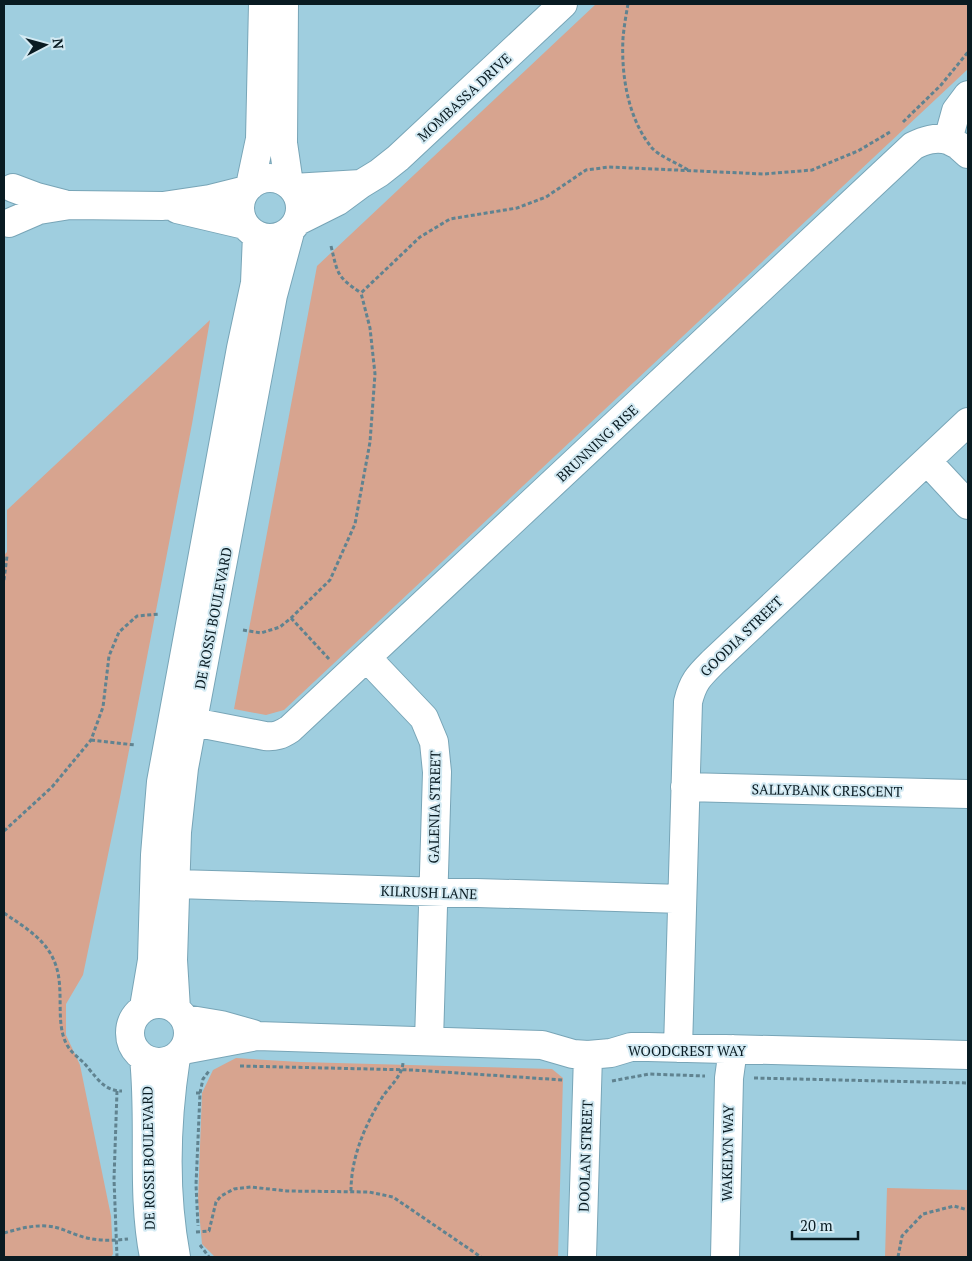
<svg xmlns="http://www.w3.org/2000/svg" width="972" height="1261" font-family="'PT Serif',serif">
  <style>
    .green { fill: #d7a48f }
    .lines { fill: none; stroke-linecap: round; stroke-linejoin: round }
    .minor-casing { stroke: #78a5b7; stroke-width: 30 }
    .path { stroke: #608390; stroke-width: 3; stroke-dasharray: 4 2.5; stroke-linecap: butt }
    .minor { stroke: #fff; stroke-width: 28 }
    .labels { text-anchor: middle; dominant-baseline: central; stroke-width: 4; stroke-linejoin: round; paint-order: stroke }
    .street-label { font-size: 14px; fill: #091b22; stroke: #d3eaf3 }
  </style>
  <rect width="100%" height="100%" fill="#9fcedf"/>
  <path class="green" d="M596,4H968V69L284,710L266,715L234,709L317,266Z
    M210,320L192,424L120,797L83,975L66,1004V1035L80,1065L111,1216L113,1254L111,1257H4V555L7,552V510Z
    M236,1058L300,1062L552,1069L563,1078L558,1257H215L202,1244L198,1200L202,1093L213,1070Z
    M887,1188L968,1190V1257H885Z"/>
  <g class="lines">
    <defs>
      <path id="minor" d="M284,4L283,143L289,184
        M948,140L958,145L968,154
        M240 208a30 30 0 1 1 60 0a30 30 0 1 1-60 0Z
        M250,186L260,139L263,4
        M13,188L37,197L64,204
        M293,188L361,184
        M177,209L245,225
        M298,221L338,201L361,184L379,173L398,158L563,4
        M9,223L39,210L70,205L163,206L210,199L246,190
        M927,461L968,505
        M367,658L424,718L434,742L437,772L429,1041
        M193,722L265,736C275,737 281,735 290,729L913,146C925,140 935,137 948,140L956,111L968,95
        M685,787L968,794
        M176,884L682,899
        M130 1033a29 29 0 1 1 58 0a29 29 0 1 1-58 0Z
        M144,1007L152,960L155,855L161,782L241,348L255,283L257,235
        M176,1009L173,960L177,832L184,768L273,295L290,232
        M185,1019L221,1025L253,1034
        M678,1048L688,702C693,681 699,676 714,661L968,422
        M183,1050L257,1036L542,1045L573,1054L588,1055L611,1053L631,1047H648L968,1055
        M176,1057C166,1122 164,1192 176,1257
        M144,1058C151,1125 141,1192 154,1257
        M582,1257L588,1055
        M725,1257L729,1078L733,1049"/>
    </defs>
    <use href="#minor" class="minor-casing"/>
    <path class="path" d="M628,4C626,15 624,27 623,38C621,75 628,119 652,148C659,156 679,164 688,170
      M903,122L941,85L968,52
      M331,246C338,274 336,276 361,293
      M4,580L7,556
      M291,618L329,659
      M243,630L261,633L280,627L291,618L330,580L355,524L370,442L375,374L370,328L361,293L420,237L450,219L517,208L546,197L586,170L609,167L764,174L812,170L858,151L890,132
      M91,740L135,745
      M4,831L52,787L91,740L103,707L109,656L119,632L137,616L160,614
      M4,913C24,927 46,939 55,963C65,988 55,1021 66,1043C71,1054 82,1059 89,1069C99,1081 106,1091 122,1091
      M240,1066L413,1070L563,1080
      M754,1078L968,1083
      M612,1081L649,1074L705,1076
      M117,1091L114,1179L117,1257
      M196,1093H200L196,1185L198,1226
      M200,1093L203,1079L209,1071
      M351,1191C351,1157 365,1125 383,1096C390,1086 402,1076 403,1063
      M196,1232L209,1231L216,1202L221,1196L234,1189L251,1187L287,1191L369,1192L393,1197L481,1257
      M4,1233C18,1229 32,1225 47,1226C59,1227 66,1231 77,1235C93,1241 111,1241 128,1239
      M200,1245L209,1257
      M898,1257L902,1236L923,1214L954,1206L968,1210"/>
    <use href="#minor" class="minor"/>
  </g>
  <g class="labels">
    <g class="street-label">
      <text transform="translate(464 97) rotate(-43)">MOMBASSA DRIVE</text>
      <text transform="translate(597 443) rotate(-43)">BRUNNING RISE</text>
      <text transform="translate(213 618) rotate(-79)">DE ROSSI BOULEVARD</text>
      <text transform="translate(741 636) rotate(-44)">GOODIA STREET</text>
      <text transform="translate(827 790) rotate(1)">SALLYBANK CRESCENT</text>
      <text transform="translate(434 807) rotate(-89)">GALENIA STREET</text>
      <text transform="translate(429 892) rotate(2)">KILRUSH LANE</text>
      <text x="687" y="1050">WOODCREST WAY</text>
      <text transform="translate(727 1153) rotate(-89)">WAKELYN WAY</text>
      <text transform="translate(585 1156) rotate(-88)">DOOLAN STREET</text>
      <text transform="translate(148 1158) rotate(-91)">DE ROSSI BOULEVARD</text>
    </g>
  </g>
  <rect width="972" height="1261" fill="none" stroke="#091b22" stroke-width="10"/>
  <g transform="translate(45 45) rotate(84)" stroke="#d3eaf3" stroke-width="4" paint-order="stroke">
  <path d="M0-4L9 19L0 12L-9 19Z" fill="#091b22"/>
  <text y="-8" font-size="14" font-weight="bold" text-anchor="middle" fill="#091b22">N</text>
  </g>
  <path d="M792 1231v8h66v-8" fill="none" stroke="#091b22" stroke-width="2.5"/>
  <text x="800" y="1231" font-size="15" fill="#091b22" stroke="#d3eaf3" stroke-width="4" paint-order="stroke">20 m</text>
</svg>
